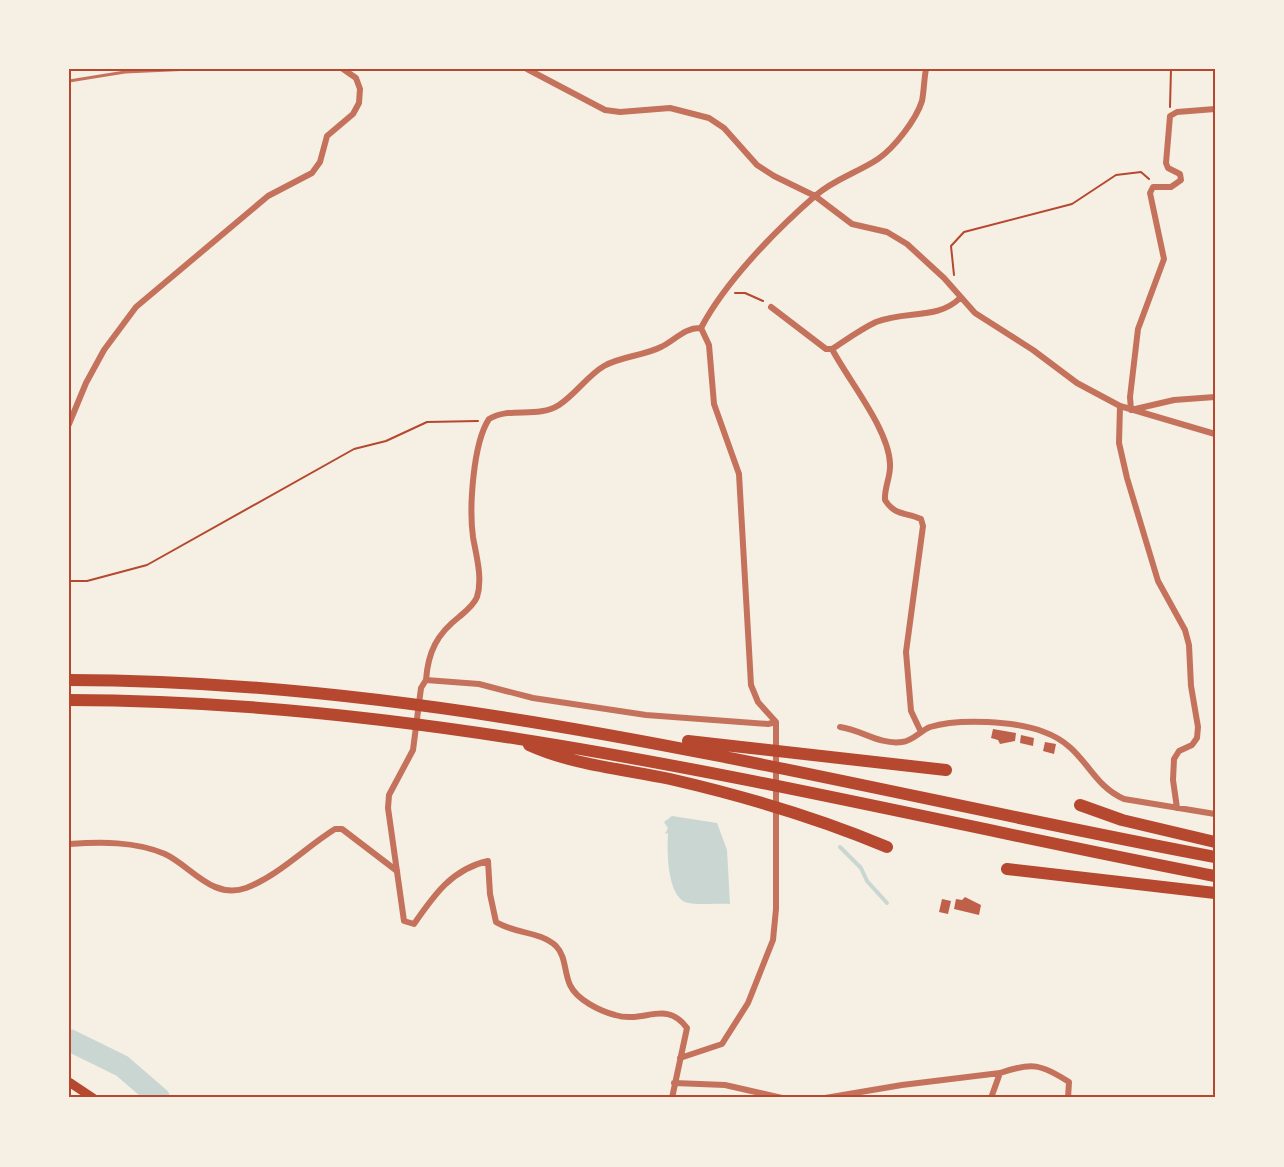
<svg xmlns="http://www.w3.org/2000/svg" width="1284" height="1167" font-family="'Source Sans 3',sans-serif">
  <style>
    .water { fill: #c9d6d2 }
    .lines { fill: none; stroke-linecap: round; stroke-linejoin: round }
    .stream { stroke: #c9d6d2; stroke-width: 4 }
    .river { stroke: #c9d6d2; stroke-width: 22 }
    .building { fill: #bf614a }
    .path { stroke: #b5482f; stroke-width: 2 }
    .service { stroke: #c5725c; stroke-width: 3 }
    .minor { stroke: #c5725c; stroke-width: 6 }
    .secondary { stroke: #b5482f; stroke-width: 9 }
    .motorway { stroke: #b5482f; stroke-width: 12 }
    .neatline { fill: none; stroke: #b5482f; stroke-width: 2 }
  </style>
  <rect width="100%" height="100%" fill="#f6efe4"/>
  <path class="water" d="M672,816L717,823L727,850L730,904C721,903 689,906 683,901C667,890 667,850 668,833L665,834L668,828L664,822Z"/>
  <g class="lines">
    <path class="stream" d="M840,847L861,868L867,881L887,903"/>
    <path class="river" d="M69,1040L122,1066L159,1098"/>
  </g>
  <path class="building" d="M993,729L1016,733L1015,741L1000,744L998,740L991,738Z
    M1021,735L1034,738L1033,746L1020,743Z
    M1045,742L1056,744L1054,754L1043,751Z
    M965,897L981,905L979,915L954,909L956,899L962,900Z
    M942,899L951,901L948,914L939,912Z"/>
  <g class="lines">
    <path class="path" d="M1170,107L1171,69
      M954,275L951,246L964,232L1072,204L1116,175L1141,172L1149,179
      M735,293H745L763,301
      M69,581H87L147,565L354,449L386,441L427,422L478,421"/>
    <path class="service" d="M69,81L125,72L192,69"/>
    <path class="minor" d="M527,69L605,110L620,112L670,108L709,118L724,128L757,165L774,176L815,196L852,224L887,232L907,244L944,278L975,313L1033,350L1077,383L1120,406L1215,434
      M771,307L826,349H832C846,340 861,329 876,322C906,310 938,320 960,298
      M701,328C685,327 674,341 661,347C643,356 622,356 604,366C587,376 576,394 559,405C537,419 510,406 489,419C473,443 469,508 473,537C476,555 483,578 477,597C474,605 466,611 459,617C437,634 428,652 426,680L479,684L533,698L646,715L768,724L776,722
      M701,328C725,282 776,230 815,196C834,179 857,173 878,159C894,148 916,120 922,101C924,91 924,79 926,69
      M832,349C848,380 889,429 890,464C891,476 884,488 885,500C895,516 906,512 921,519L923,526L906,652L911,711L921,732
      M1120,406L1119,443L1127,478L1158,581L1185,630L1189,645L1191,686L1198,727L1197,738L1192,745L1179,751L1174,759L1173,780L1177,808
      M1131,410L1130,397L1138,329L1164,259L1150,193L1153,187H1171L1181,180L1180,174L1168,168L1166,163L1170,116L1177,112L1215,109
      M1131,410L1174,400L1215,397
      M69,424L86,383L104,350L136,307L268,196L312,173L320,162L327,136L353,114L359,103L360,89L356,78L343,69
      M426,680L421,688L413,750L389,795L388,808L404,921L414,924C434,895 452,869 488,861L490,894L496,922C515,934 540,931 556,946C566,956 564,972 570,985C577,1000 600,1011 615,1015C644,1024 666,999 687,1028L672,1098
      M840,727C862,730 879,745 902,742C913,741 920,731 930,727C959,718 1016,721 1044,732C1086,747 1088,783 1124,799L1215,814
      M69,844C100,842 135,841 165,854C191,866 212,900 246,888C278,876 306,847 335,829H342L397,871
      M680,1058L722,1044L748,1003L773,940L776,909V722L758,702L751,685L739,474L714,404L709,345L701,328
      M674,1083L725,1085L782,1098
      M825,1098L902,1085L1000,1073
      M991,1098L1000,1073C1032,1062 1041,1064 1069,1082L1068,1098"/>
    <path class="secondary" d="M69,1082L93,1098"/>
    <path class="motorway" d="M69,680C459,680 835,786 1215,857
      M69,700C458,700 836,803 1215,876
      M688,741L946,770
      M529,745C573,765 623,769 670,779C744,796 818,818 887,847
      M1080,805L1122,820L1215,842
      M1007,869L1215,893"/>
  </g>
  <rect width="1284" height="1167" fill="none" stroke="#f6efe4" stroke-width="141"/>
  <rect x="70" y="70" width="1144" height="1026" class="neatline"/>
</svg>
